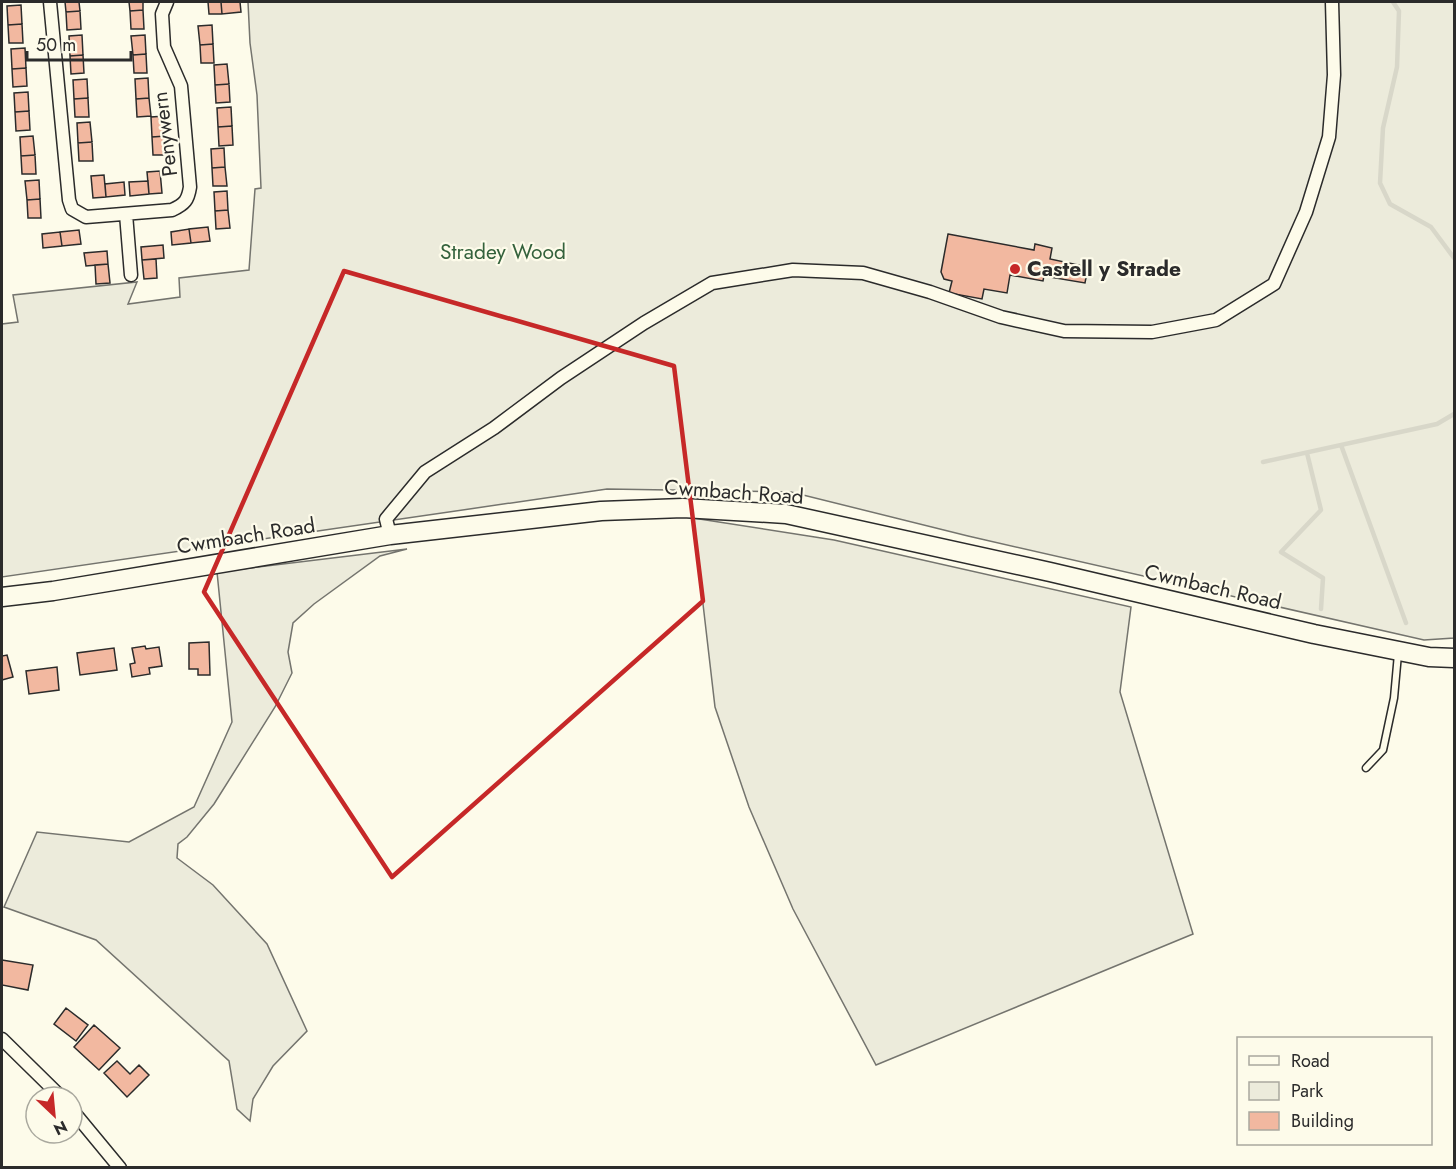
<svg xmlns="http://www.w3.org/2000/svg" width="1456" height="1169" font-family="Jost,sans-serif">
  <style>
    .green { fill: #ecebdb; stroke: #74746e; stroke-width: 1.5 }
    .lines { fill: none; stroke-linecap: round; stroke-linejoin: round }
    .stream { stroke: #d8d7c9; stroke-width: 4.5 }
    .building { fill: #f2b8a0; stroke: #2b2b2b; stroke-width: 1.5 }
    .service-casing { stroke: #2b2b2b; stroke-width: 9 }
    .minor-casing { stroke: #2b2b2b; stroke-width: 15 }
    .secondary-casing { stroke: #2b2b2b; stroke-width: 21 }
    .service { stroke: #fdfbea; stroke-width: 6 }
    .minor { stroke: #fdfbea; stroke-width: 12 }
    .secondary { stroke: #fdfbea; stroke-width: 18 }
    .power { stroke: #c62828; stroke-width: 1.5; stroke-dasharray: 21 4.5 3 4.5; stroke-linecap: butt }
    .marked { fill: none; stroke: #c62828; stroke-width: 4.5; stroke-linejoin: round }
    .poi-dot { fill: #c62828; stroke: #fdfbea; stroke-width: 2 }
    .labels { text-anchor: middle; dominant-baseline: central; stroke-width: 4.5; stroke-linejoin: round; paint-order: stroke }
    .street-label { font-size: 21px; fill: #2b2b2b; stroke: #fdfbea }
    .park-label { font-size: 21px; fill: #34623c; stroke: #fdfbea }
    .poi-label { font-size: 21px; font-weight: bold; fill: #2b2b2b; stroke: #fdfbea; text-anchor: start }
  </style>
  <rect width="100%" height="100%" fill="#fdfbea"/>
  <path class="green" d="M248,2H1454V638L1424,640L968,536L791,492L607,489L2,577V324L18,322L13,295L137,282L128,304L180,297L179,278L249,270L255,189L261,188L257,95L250,43Z
    M693,518L834,540L1131,607L1120,692L1193,934L876,1065L793,909L749,807L715,707Z
    M407,549L380,556L314,604L293,623L288,652L292,673L275,707L214,804L187,837L178,844L177,858L213,885L267,944L307,1031L273,1066L253,1099L250,1121L237,1109L229,1061L96,940L4,907L37,832L129,842L194,807L232,722L217,572Z"/>
  <g class="lines">
    <path class="stream" d="M1393,2L1399,11L1397,67L1383,128L1380,183L1390,204L1431,227L1454,258
      M1341,445L1406,623
      M1307,453L1321,510L1281,552L1323,578L1321,609
      M1263,462L1437,424L1454,414"/>
  </g>
  <path class="building" d="M65,2H79L80,11L66,12Z
    M129,2H143V10L130,11Z
    M208,2H221L222,14H209Z
    M221,2H240L241,12L222,14Z
    M21,5L22,24L8,25L7,6Z
    M143,10L144,29H131L130,11Z
    M80,11L81,29L67,30L66,12Z
    M22,24L23,43H9L8,25Z
    M212,25L213,44L200,45L198,26Z
    M82,35L83,55L70,56L69,36Z
    M145,35L146,54L133,55L131,36Z
    M213,44L214,63H201L200,45Z
    M25,48L26,68L12,69L11,49Z
    M146,54L147,73H134L133,55Z
    M83,55L84,73L71,74L70,56Z
    M227,64L229,84L215,85L214,65Z
    M26,68L27,86L13,87L12,69Z
    M148,78L149,98L136,99L135,79Z
    M87,79L88,98L74,99L73,80Z
    M229,84L230,102L216,103L215,85Z
    M28,92L29,111L15,112L14,93Z
    M88,98L89,117H75L74,99Z
    M149,98L151,116L137,117L136,99Z
    M231,107L232,126L218,127L217,108Z
    M29,111L30,130L16,131L15,112Z
    M165,116L166,136L152,137L151,117Z
    M90,122L92,142L78,143L77,123Z
    M232,126L233,145L219,146L218,127Z
    M33,136L35,155L21,156L20,137Z
    M166,136L167,155H153L152,137Z
    M92,142L93,161H79L78,143Z
    M224,148L225,167L212,168L211,149Z
    M35,155L36,174H22L21,156Z
    M225,167L227,186H213L212,168Z
    M160,171L162,193L149,194L147,172Z
    M104,175L106,197L93,198L91,176Z
    M39,180L40,199L27,200L25,181Z
    M148,181L149,194L130,196L129,182Z
    M124,182L125,195L106,197L105,184Z
    M227,191L228,210L215,211L214,192Z
    M40,199L41,218H28L27,200Z
    M228,210L230,228L216,229L215,211Z
    M208,227L210,241L191,243L189,229Z
    M189,229L191,243L172,245L171,232Z
    M79,230L81,244L62,246L60,232Z
    M60,232L62,246L43,248L42,234Z
    M948,234L1034,250L1035,244L1052,248L1050,259L1088,267L1085,283L1044,276L1043,281L1010,275L1007,293L984,289L982,299L949,293L952,281L944,279L941,272Z
    M163,245L164,258L142,260L141,247Z
    M107,251L108,264L86,266L84,253Z
    M156,259L157,278L144,279L142,260Z
    M108,264L110,283L96,284L95,265Z
    M209,642L210,675H198V669H189V643Z
    M145,646L146,649L159,647L162,666L149,668L150,674L132,677L130,664L135,663L132,648Z
    M114,648L117,670L80,675L77,653Z
    M7,655L13,677L2,680V656Z
    M57,667L59,690L29,694L26,671Z
    M2,960L33,965L28,990L2,985Z
    M66,1008L88,1025L76,1041L54,1024Z
    M94,1025L120,1048L99,1070L74,1047Z
    M117,1061L130,1074L139,1065L149,1075L127,1097L104,1073Z"/>
  <g class="lines">
    <defs>
      <path id="service" d="M1366,768L1383,750L1394,698L1398,654"/>
      <path id="minor" d="M50,2L69,200L72,209L86,217L172,210C185,204 188,200 190,187L181,86L164,47L162,14L167,2
        M126,214L131,275
        M390,535L386,519L425,472L494,428L561,378L644,323L712,283L793,270L863,273L930,292L1001,317L1064,331L1152,332L1216,320L1274,284L1306,212L1329,137L1334,75L1332,2
        M2,1039L61,1097
        M72,1110L120,1168"/>
      <path id="secondary" d="M2,597L53,591L390,535L601,511L683,508L786,514L1050,572L1314,634L1429,657L1454,658"/>
    </defs>
    <use href="#service" class="service-casing"/>
    <use href="#minor" class="minor-casing"/>
    <use href="#secondary" class="secondary-casing"/>
    <use href="#service" class="service"/>
    <use href="#minor" class="minor"/>
    <use href="#secondary" class="secondary"/>
    <path class="power" d="M1453,1168L1454,1167"/>
  </g>
  <path class="marked" d="M344,271L674,366L703,601L392,877L204,592Z"/>
  <circle class="poi-dot" cx="1015" cy="269" r="6"/>
  <g class="labels">
    <g class="street-label">
      <text transform="translate(165 134) rotate(-97)">Penywern</text>
      <text transform="translate(734 492) rotate(4)">Cwmbach Road</text>
      <text transform="translate(246 536) rotate(-9)">Cwmbach Road</text>
      <text transform="translate(1213 587) rotate(13)">Cwmbach Road</text>
    </g>
    <g class="park-label">
      <text x="503" y="252">Stradey Wood</text>
    </g>
    <g class="poi-label">
      <text x="1027" y="269">Castell y Strade</text>
    </g>
  </g>
  <rect width="1456" height="1169" fill="none" stroke="#2b2b2b" stroke-width="6"/>
  <rect x="1237" y="1037" width="195" height="108" fill="#fdfbea" stroke="#a9a89e" stroke-width="1.5"/>
  <rect x="1249" y="1056" width="30" height="9" fill="#fdfbea" stroke="#a9a89e" stroke-width="1.5"/>
  <text x="1291" y="1067" font-size="18" fill="#2b2b2b">Road</text>
  <rect x="1249" y="1082" width="30" height="18" fill="#ecebdb" stroke="#a9a89e" stroke-width="1.5"/>
  <text x="1291" y="1097" font-size="18" fill="#2b2b2b">Park</text>
  <rect x="1249" y="1112" width="30" height="18" fill="#f2b8a0" stroke="#a9a89e" stroke-width="1.5"/>
  <text x="1291" y="1127" font-size="18" fill="#2b2b2b">Building</text>
  <g transform="translate(54 1115) rotate(154)"><circle r="28" fill="#fdfbea" stroke="#a9a89e" stroke-width="1.5"/>
  <path d="M0-4.5L10 22L0 15L-10 22Z" fill="#c62828"/>
  <text y="-9" font-size="16" font-weight="bold" text-anchor="middle" fill="#2b2b2b">N</text>
  </g>
  <path d="M27 51v9h104v-9" fill="none" stroke="#2b2b2b" stroke-width="3"/>
  <text x="36" y="51" font-size="18" fill="#2b2b2b" stroke="#fdfbea" stroke-width="4.5" paint-order="stroke">50 m</text>
</svg>
